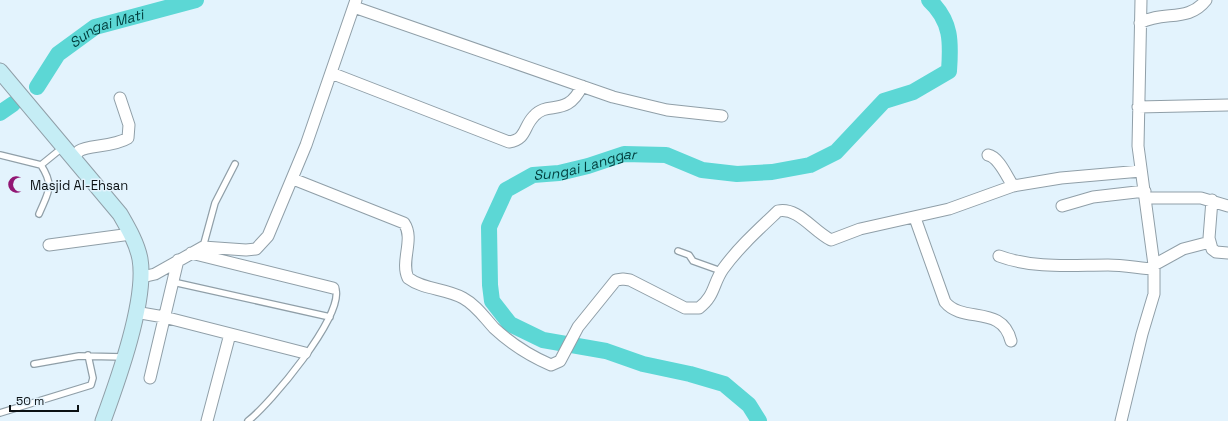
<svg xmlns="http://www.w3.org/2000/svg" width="1228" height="421" font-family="'Space Grotesk',sans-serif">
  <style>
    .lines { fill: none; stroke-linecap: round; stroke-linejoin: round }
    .river { stroke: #5cd7d5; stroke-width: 16 }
    .lane-casing { stroke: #909fa8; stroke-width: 8 }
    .street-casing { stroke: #909fa8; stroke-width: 13 }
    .secondary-casing { stroke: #909fa8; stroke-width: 17 }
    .lane { stroke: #fff; stroke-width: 5.5 }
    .street { stroke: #fff; stroke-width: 11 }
    .secondary { stroke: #c5edf5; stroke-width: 15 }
    .labels { text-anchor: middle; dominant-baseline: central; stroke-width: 3; stroke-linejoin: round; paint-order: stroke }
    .poi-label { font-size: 13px; fill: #0a1013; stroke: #e3f3fd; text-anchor: start }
    .water-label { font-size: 14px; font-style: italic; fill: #003d3c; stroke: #e3f3fd }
  </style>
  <rect width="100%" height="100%" fill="#e3f3fd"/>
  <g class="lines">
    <g class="river">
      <path id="s1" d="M37,87L58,54L95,27L196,0"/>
      <path d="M0,113L13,104"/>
      <path id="s2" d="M759,421L749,405L724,384L690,374L643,364L606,351L543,340L510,324L492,301L490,285L489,227L506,190L533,175L559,173L588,166L624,154L666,155L702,170L737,174L772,172L810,165L836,152L884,101L913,92L949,71C951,43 952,21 929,0"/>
    </g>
    <defs>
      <path id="lane" d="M0,155L41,165C55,187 48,192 39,214
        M41,165L62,148
        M203,247L215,203L235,164
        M678,251L689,255L693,261L721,271
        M173,282L330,317
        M34,364L79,356L124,357
        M0,413L91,385L93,378L88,355
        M248,421C271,403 342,318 336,290L333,288"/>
      <path id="street" d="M354,7L613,97L667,110L722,116
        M1140,23C1164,10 1188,23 1206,0
        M331,73L509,142C527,139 523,127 534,116C548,100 567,118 582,86
        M1138,107L1228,105
        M988,155C999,157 1007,177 1013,186
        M74,158C75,156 77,153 79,151C87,145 114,147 128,138L129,125L120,98
        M293,179L404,223C415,239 400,261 408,278C424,290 445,288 463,298C476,305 484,317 494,328C510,343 530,356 551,365L560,361L578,327L616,280L623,279L630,280L685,308H699C715,296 713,283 723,269C738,248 759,229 778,211C798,207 812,230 831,240L860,229L949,209L1013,186L1061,178L1141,171
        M1146,198H1201L1228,206
        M1212,200L1209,238L1212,249L1216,252L1228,253
        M1062,206L1093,197L1145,191
        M915,218L945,302C963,324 1002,304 1011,341
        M49,245L131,234
        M191,253L333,288
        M999,256C1034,269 1072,265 1108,265C1123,265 1139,268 1154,269
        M1154,265L1183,249L1210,242
        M142,277L155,274L203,247L246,250L256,249L268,236L306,145L356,0
        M135,312L164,317L305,353
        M150,378L178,260
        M207,421L230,334
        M1121,421L1142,334L1154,294V265L1138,146L1141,0"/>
      <path id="secondary" d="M0,71L120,214C128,228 137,243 140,259C147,300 118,380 103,421"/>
    </defs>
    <use href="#lane" class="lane-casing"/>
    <use href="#street" class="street-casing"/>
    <use href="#secondary" class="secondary-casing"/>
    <use href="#lane" class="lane"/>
    <use href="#street" class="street"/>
    <use href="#secondary" class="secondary"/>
  </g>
  <defs>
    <symbol id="mosque-bare" viewBox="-9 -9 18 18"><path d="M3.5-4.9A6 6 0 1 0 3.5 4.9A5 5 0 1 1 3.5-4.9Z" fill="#921774" stroke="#e3f3fd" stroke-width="2.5" paint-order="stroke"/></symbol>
  </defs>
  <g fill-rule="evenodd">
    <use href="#mosque-bare" x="4" y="172" width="25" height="25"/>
  </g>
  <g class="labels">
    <g class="poi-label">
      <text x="30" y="185">Masjid Al-Ehsan</text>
    </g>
    <g class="water-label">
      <text stroke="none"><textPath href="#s1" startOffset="95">Sungai Mati</textPath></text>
      <text stroke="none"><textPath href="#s2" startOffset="503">Sungai Langgar</textPath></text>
    </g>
  </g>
  <path d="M10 405v6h68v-6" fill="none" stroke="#0a1013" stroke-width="2"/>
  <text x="16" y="405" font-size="12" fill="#0a1013" stroke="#e3f3fd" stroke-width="3" paint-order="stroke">50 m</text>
</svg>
